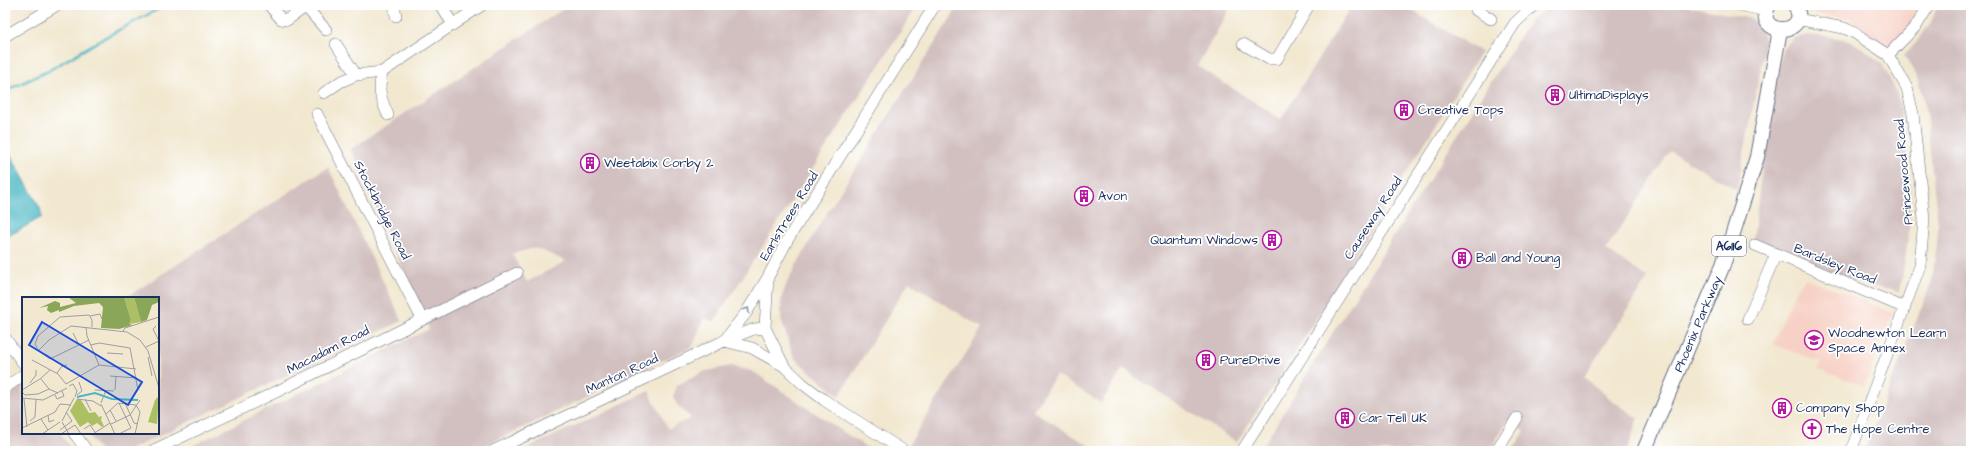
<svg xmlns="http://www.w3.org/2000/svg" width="1976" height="456" font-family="'Architects Daughter',sans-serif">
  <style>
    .built { fill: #f7d1c6 }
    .industrial { fill: #d2bfbf; fill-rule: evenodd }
    .water { fill: #4ab7c4; stroke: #327391 }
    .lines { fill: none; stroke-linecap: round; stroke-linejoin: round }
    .stream { stroke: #4ab7c4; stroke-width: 2.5 }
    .minor-casing { stroke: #667086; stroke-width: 12 }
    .major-casing { stroke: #667086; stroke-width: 16 }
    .minor { stroke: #fff; stroke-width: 11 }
    .major { stroke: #fff; stroke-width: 14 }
    .oneway { stroke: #8d97ae }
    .labels { text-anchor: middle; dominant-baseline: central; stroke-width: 3.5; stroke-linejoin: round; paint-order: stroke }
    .shield { fill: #fff; stroke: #5f6d8e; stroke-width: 1 }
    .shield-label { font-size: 12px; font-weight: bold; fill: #1b2f5e }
    .poi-label { font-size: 13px; fill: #1b2f5e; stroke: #fff; text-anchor: start }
    .street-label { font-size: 13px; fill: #1b2f5e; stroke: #fff }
    .inset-river { fill: none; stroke: #4ab7c4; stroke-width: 2 }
    .inset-road { fill: none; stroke: #9c9ea2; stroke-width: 1 }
    .view { fill: #1d4ed8; fill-opacity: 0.15; stroke: #1d4ed8; stroke-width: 2 }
    .inset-edge { fill: none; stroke: #1b2f5e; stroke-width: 2 }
  </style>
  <rect width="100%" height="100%" fill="#fff"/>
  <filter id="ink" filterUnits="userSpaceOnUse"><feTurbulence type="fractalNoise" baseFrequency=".025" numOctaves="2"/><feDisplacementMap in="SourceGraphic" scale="8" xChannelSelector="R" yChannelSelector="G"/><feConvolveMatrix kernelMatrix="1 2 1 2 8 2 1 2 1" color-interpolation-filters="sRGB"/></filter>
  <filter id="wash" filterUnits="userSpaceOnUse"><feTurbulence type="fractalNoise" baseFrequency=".012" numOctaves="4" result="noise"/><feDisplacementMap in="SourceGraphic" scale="16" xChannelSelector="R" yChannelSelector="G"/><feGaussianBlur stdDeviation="0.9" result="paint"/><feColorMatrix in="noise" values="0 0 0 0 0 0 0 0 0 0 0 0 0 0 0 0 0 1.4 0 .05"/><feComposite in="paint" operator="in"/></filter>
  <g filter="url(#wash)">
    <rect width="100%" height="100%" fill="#f2e8d0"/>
    <path class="built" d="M1806,5H1922L1905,34L1887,48L1850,19L1808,12Z
      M1806,278L1893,313L1864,386L1818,369L1820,362L1773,344L1795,291Z"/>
    <path class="industrial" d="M569,5H918L714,322L704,318L693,346L474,451H182L429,329L351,149ZM535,248L566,261L527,282L512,254Z
      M959,5H1232L1197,66L1281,119L1352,5H1403L1481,52L1294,354L1237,442L1123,369L1101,403L1056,375L1033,411L1098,451H920L909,444L982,328L909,282L839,396L794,358L781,319V299L788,280L820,224Z
      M1551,5H1683L1753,19L1759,26L1764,35L1765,45L1737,190L1670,151L1606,250L1648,278L1584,377L1613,401L1638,418L1627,451H1512L1525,431L1508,420L1489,451H1261V449L1320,353L1525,28L1535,17Z
      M1938,5H1971V451H1864L1932,281L1937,243L1938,225L1925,104L1916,75L1904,56L1920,38L1931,22Z
      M1807,35L1825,36L1844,39L1864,49L1883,65L1897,94L1904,126L1910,191L1909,233L1900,292L1858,283L1753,240L1769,113L1783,47L1794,38Z
      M328,167L402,321L127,451H100L87,433H158V298H125Z
      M731,366L752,371L872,451H521L649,391L668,429L691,418L678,406L673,397L677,385L706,371Z
      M22,381L23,433H60L73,451H5V393Z"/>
    <path class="water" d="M5,145L40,208L42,217L5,238Z"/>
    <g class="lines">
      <path class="stream" d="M5,91L48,71L102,39L166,5"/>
    </g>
  </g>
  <g filter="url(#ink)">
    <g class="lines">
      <defs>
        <path id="minor" d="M269,5L281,19L287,20L308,5
          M394,5L396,16
          M440,5L453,24
          M1479,5L1476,10L1491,19
          M1739,5L1767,11
          M306,7L326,30
          M1797,19L1844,28L1853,32L1888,55L1907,88L1913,114L1924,219L1920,266L1851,451
          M5,36L57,5
          M336,44L356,75
          M1243,44L1269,59H1277L1309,5
          M1888,55L1917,25L1929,5
          M382,72C378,91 380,97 388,115
          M324,93L340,82L356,75L382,72L482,5
          M317,114L422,319
          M1755,245L1905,308
          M767,279L746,313L724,341L752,348L784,366
          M1748,319L1776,254
          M5,338L23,363
          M5,388L23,375
          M74,433L87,451
          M152,451L278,391L517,273
          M493,451L724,341L754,329L765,328
          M904,451L824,400L803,384L784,366L765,328L768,277L788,239L935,5
          M1242,451L1515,23L1534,5
          M1496,451L1517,418"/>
        <path id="major" d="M1769,5C1751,37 1813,37 1795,5
          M1644,451L1723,265L1757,157L1780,30"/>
      </defs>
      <use href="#minor" class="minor-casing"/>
      <use href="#major" class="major-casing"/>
      <use href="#minor" class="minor"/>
      <use href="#major" class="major"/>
    </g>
    <defs><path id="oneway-chevron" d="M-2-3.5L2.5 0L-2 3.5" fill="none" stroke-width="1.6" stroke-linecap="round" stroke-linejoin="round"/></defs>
    <use class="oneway" href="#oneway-chevron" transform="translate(747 310) rotate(-57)"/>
  </g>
  <defs>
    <symbol id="building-ring" viewBox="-11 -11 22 22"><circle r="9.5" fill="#fff" stroke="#b5179e" stroke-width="1.5"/><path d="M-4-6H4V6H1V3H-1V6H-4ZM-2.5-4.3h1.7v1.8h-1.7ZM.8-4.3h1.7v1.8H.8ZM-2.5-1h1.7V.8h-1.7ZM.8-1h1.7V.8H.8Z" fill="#b5179e"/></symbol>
    <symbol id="school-ring" viewBox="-11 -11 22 22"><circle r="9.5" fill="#fff" stroke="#b5179e" stroke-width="1.5"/><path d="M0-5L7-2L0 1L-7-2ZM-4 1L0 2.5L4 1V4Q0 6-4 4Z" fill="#b5179e"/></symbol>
    <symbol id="church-ring" viewBox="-11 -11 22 22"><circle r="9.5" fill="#fff" stroke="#b5179e" stroke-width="1.5"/><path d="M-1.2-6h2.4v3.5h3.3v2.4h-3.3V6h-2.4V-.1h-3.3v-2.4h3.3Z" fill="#b5179e"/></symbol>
  </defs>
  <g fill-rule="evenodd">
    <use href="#building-ring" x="1544" y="84" width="22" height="22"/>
    <use href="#building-ring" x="1393" y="99" width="22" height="22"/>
    <use href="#building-ring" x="579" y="152" width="22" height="22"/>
    <use href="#building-ring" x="1073" y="185" width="22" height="22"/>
    <use href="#building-ring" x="1261" y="229" width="22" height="22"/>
    <use href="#building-ring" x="1451" y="247" width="22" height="22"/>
    <use href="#school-ring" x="1803" y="329" width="22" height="22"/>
    <use href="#building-ring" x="1195" y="349" width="22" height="22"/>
    <use href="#building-ring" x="1771" y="397" width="22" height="22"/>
    <use href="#building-ring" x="1334" y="407" width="22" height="22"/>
    <use href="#church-ring" x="1801" y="418" width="22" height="22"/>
  </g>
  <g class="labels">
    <rect class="shield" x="1712" y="236" width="34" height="20" rx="3"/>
    <g class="shield-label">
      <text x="1729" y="246">A6116</text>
    </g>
    <g class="poi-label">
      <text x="1569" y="95">UltimaDisplays</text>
      <text x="1418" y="110">Creative Tops</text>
      <text x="604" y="163">Weetabix Corby 2</text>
      <text x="1098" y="196">Avon</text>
      <text x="1258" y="240" text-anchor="end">Quantum Windows</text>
      <text x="1476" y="258">Ball and Young</text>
      <text x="1828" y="333">Woodnewton Learn<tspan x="1828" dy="15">Space Annex</tspan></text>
      <text x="1220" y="360">PureDrive</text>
      <text x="1796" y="408">Company Shop</text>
      <text x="1359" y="418">Car Tell UK</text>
      <text x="1826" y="429">The Hope Centre</text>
    </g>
    <g class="street-label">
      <text transform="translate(1904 172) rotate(-95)">Princewood Road</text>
      <text transform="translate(382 210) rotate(63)">Stockbridge Road</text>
      <text transform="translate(789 216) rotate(-59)">EarlsTrees Road</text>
      <text transform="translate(1373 218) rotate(-57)">Causeway Road</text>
      <text transform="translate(1835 264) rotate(22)">Bardsley Road</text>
      <text transform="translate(1698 324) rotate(-67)">Phoenix Parkway</text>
      <text transform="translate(328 350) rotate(-27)">Macadam Road</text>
      <text transform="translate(622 374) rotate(-25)">Manton Road</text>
    </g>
  </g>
  <g transform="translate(22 297)">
    <rect width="137" height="137" fill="#f2e8d0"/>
    <path d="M102,0H112L119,25L107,27L109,23ZM137,99L135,127L126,125L133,103ZM55,102L59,103L67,116L73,115L77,120L80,119L79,123L82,129L80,130L75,126L70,129L66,125L58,130L48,114Z" fill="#acbf63"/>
    <path d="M46,0H102L109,23L107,27L111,28L97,32L79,31L81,10L77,6L52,9L37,15V13L29,16L25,13L26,9L17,11L33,4L38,6V10L54,6ZM112,0H137V5L130,8L125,23L119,25Z" fill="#89a659"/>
    <path class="inset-river" d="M55,100L73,96L90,102L116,103"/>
    <path class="inset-road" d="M68,19L78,17L80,22M101,34L103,31L137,20M51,36L57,48M69,48L77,46L108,51L116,93M124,50L137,44L131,32L134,29M16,53L13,47L16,39L38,20L67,18L70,23V30M17,53L27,43L49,29L105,35L118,43L126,54L137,91M17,54L28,62L67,43M85,56L101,57M126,60L130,79M10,63L36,77L44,87M77,68L114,72M35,76L40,69L45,68M88,79L115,81M19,82L27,92L36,96M8,86L14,78V73M44,87L77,68L65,39L64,30M47,89L51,87L55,94L53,100M0,93L18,82L28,73M73,93L92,94M93,93L94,79M0,95L3,98L16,97L27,92M33,98L35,102L42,99L40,94M55,98L60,94L57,85M0,101L21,103L45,91M2,102L5,130M55,102L71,104L79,109M63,102L69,114M79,106L84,93M97,106L109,131M103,106L112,126L116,127M79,107L93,137M88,113L94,124M84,117L96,106L114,108L118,115L113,137M26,118L27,125L32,123M19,122L26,133M8,124L13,120L14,103M40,124L52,101M40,125L47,137M89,127L108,118L118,103M0,131L33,115L38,107L49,108M62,132L68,128L73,135M38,133L50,124L44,115M20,137L38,125M39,137L53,128L59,137M71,137L88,126M97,137L109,131"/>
    <path class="view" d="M20,25L120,85L106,108L7,48Z"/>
    <rect width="137" height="137" class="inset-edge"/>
  </g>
  <rect width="1976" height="456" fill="none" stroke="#fff" stroke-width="20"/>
</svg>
